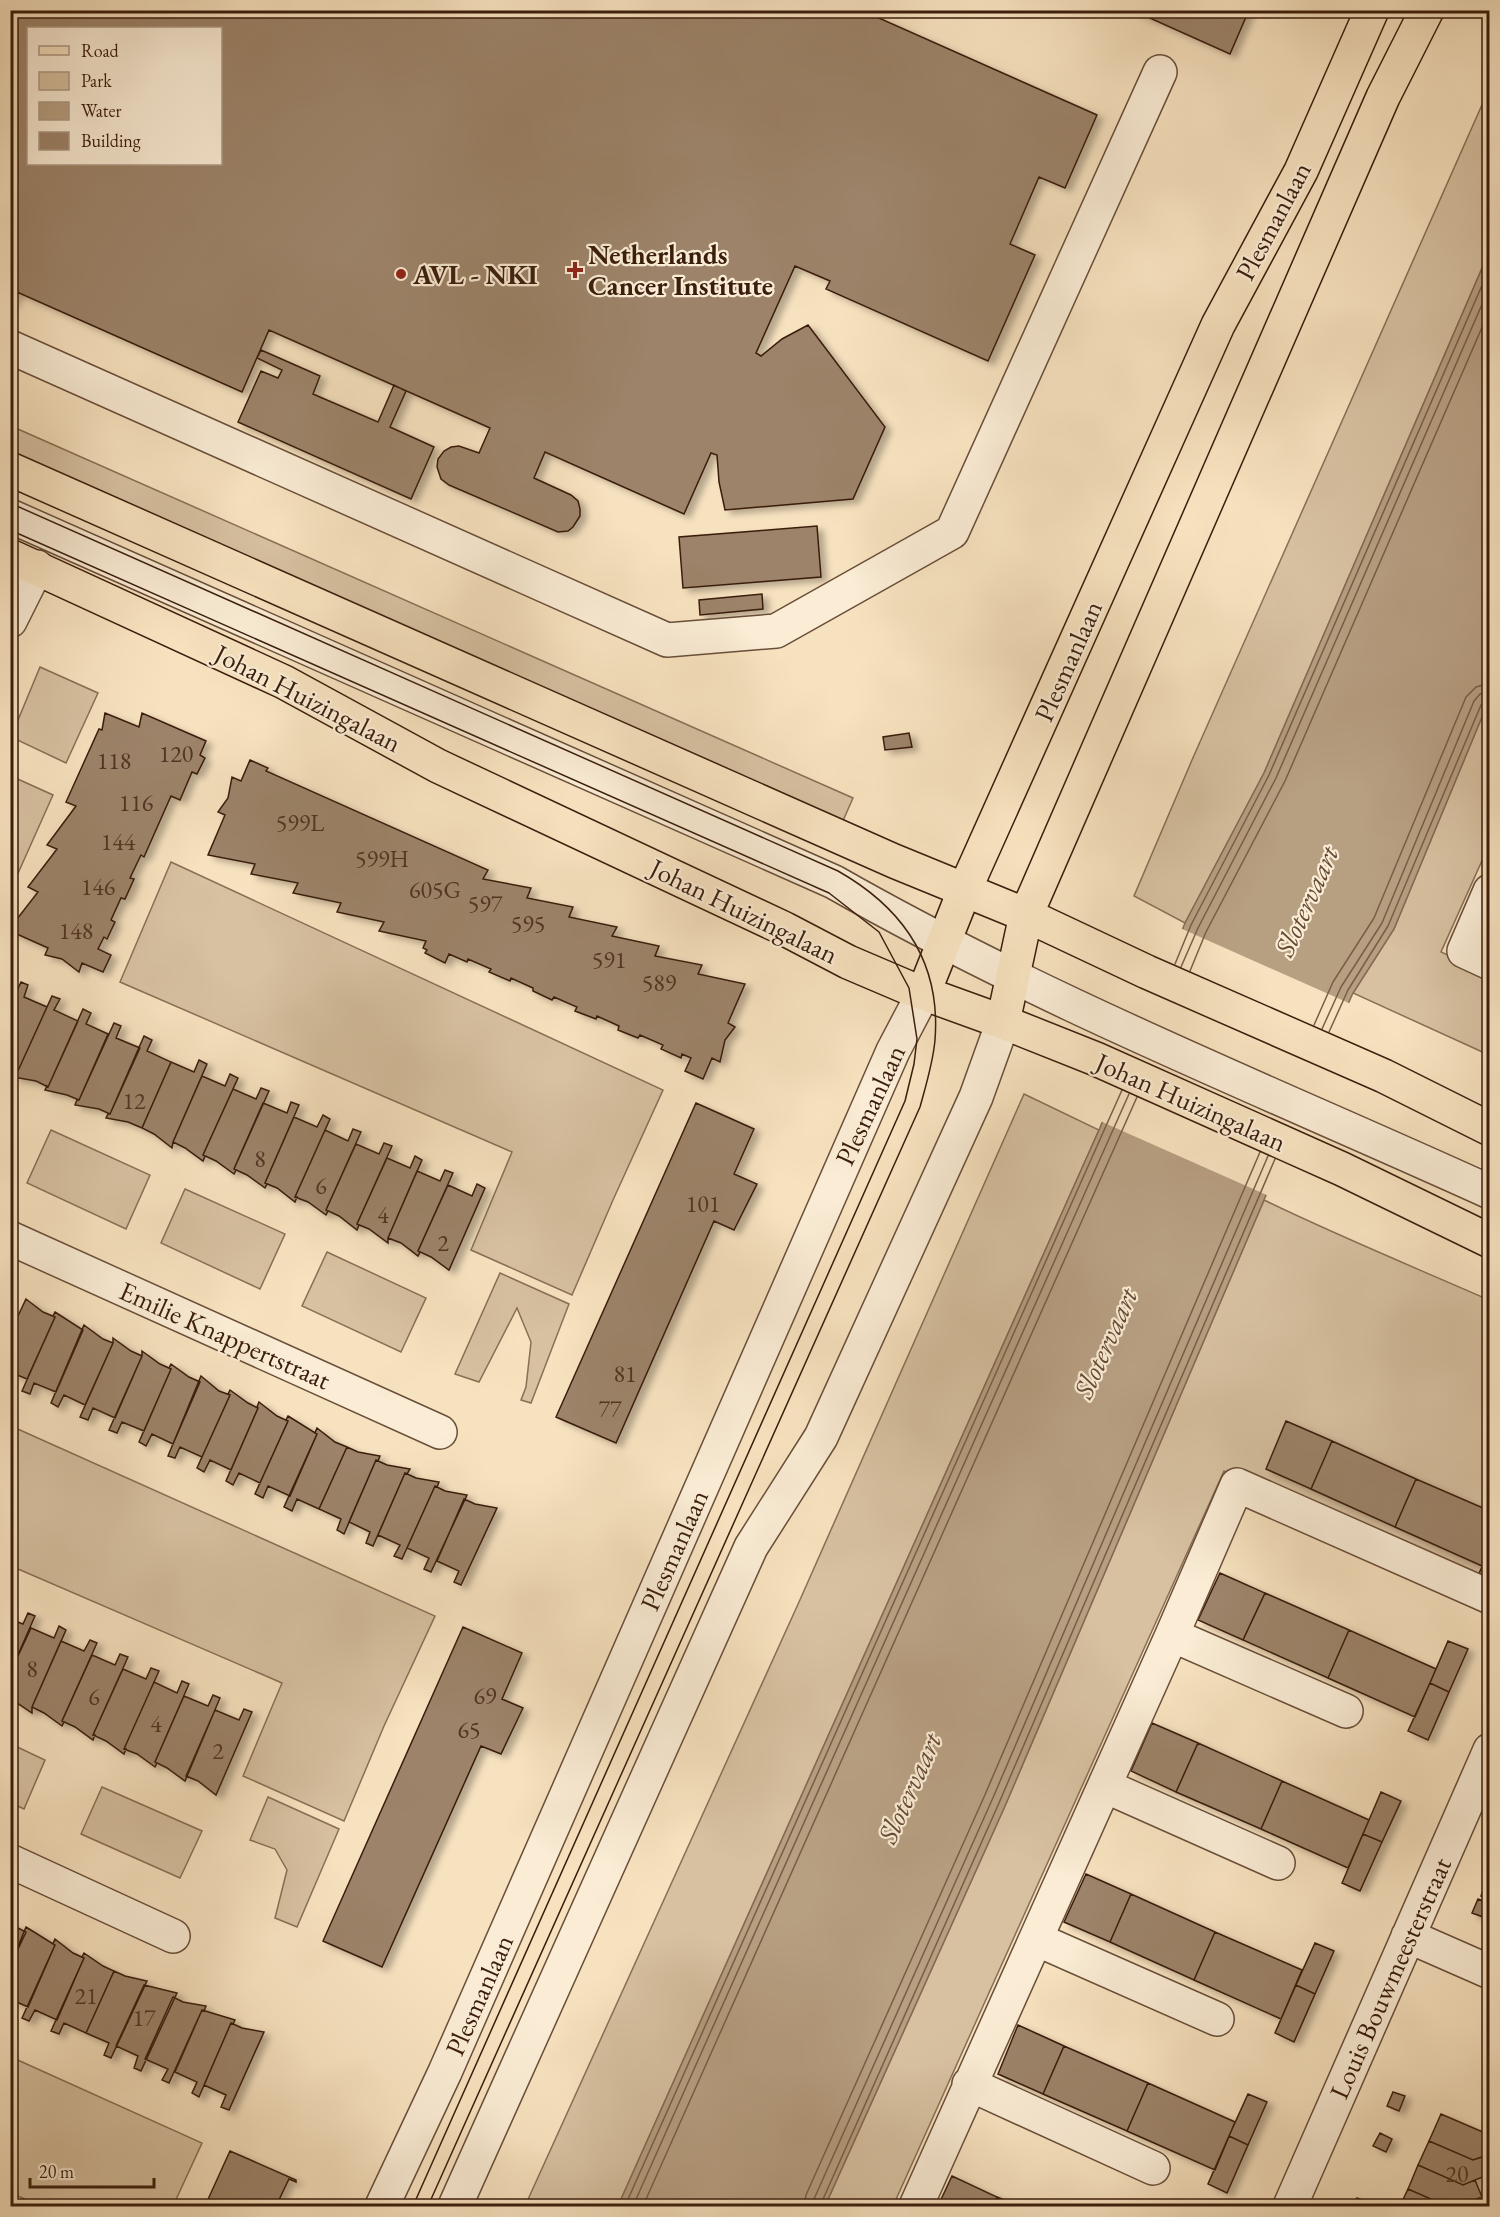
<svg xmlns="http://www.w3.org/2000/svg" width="1500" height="2217" font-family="'EB Garamond',serif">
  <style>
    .green { fill: #d7c1a1; stroke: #886f56; stroke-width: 1.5 }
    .water { fill: #b79f82; stroke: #856b53; stroke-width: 1.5 }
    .pier { fill: #f7e2bf }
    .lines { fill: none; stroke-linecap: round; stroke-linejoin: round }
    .shore { stroke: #785e47; stroke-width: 1.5 }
    .building { fill: #9c8369; stroke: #3a1d0c; stroke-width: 1.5; fill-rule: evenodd; filter: url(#shadow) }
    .minor-casing { stroke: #694e39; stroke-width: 36 }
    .major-casing { stroke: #3a1d0c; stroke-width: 36 }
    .minor { stroke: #faecd5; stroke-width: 33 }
    .major { stroke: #f7e2bf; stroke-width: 33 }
    .tram { stroke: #3a1d0c; stroke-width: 1.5 }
    .poi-dot { fill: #8f2418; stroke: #faecd5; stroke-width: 2 }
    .labels { text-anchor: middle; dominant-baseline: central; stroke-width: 4.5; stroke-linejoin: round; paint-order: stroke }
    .number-label { font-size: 24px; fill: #523623 }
    .street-label { font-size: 27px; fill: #3a1d0c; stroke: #faecd5 }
    .poi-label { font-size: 27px; font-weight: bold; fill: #3a1d0c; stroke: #faecd5; text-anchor: start }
    .water-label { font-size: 28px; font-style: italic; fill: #664a35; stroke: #faecd5 }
  </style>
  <defs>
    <filter id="shadow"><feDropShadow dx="6" dy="4" stdDeviation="3" flood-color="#0004"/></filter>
  </defs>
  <rect width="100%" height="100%" fill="#f7e2bf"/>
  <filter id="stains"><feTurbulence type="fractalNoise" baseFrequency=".00333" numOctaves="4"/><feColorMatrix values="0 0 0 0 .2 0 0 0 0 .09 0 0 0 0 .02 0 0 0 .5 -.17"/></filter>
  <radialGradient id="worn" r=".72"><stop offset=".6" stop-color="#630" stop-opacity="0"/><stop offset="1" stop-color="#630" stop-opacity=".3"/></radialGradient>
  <path class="green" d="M1489,89V252L1264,773L1185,923L1134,896L1192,760Z
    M11,426L853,798L842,823L11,457Z
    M40,667L98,693L66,763L11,737Z
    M1489,700V845L1441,952L1489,974V1055L1353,993L1394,929Z
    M11,776L53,795L11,889Z
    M171,862L663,1090L613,1200L572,1295L471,1250L512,1152L120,982Z
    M1024,1094L1099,1130L618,2206H525L799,1602Z
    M51,1130L150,1175L126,1229L27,1183Z
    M185,1189L285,1234L260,1289L161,1243Z
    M1264,1200C1338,1236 1414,1267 1489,1300V1590L1224,1471L893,2206H825L1005,1806Z
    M327,1252L426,1298L401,1352L302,1306Z
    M500,1273L569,1304L531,1403L521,1400L526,1387L531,1342L517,1308L479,1382L455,1374Z
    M11,1426L435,1616L384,1726L344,1821L243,1776L282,1683L11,1566Z
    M11,1744L45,1760L24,1809L11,1803Z
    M102,1787L202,1831L180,1878L81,1834Z
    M268,1797L339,1829L297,1927L275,1918L287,1870L275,1849L250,1840Z
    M11,2057L202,2143L173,2206H41L11,2193Z"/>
  <path class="water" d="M1489,252V700L1394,929L1353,993L1317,1073L1264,1200L1005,1806L825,2206H618L1099,1130L1185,923L1264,773Z"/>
  <path class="pier" d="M1180,928L1351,1004L1320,1074L1269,1196L1100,1121Z"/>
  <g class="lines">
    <path class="shore" d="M1175,964L1191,925L1269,775L1490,267
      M1181,967L1198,928L1276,778L1490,286
      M1190,971L1206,932L1285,781L1490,309
      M1314,1025L1333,982L1374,918L1466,697L1476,687L1490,683
      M1322,1029L1341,987L1382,923L1474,701L1480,694L1490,692
      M1329,1032L1348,990L1388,926L1481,705L1485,701L1490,700
      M625,2206L1122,1090
      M633,2206L1129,1094
      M643,2206L1137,1097
      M804,2206L806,2195L984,1797L1260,1152
      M813,2206L814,2199L992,1800L1268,1156
      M820,2206L999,1803L1275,1159"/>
  </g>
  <path class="building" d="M10,10H861L1097,115L1065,188L1039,177L1010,244L1035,255L988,361L826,289L830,281L795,266L756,353L761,356L782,339L808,325L885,427L853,499L725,510L719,482L717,455L711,453L684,514L545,452L534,478L571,495L578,501L580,509V516L573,527L568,531L558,532L449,485L441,479L437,467L438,459L444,451L451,447L459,446L479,453L490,428L269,330L242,392L17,292L10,307ZM28,28H220V164H28Z
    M1132,10H1249L1230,54Z
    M261,350L320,376L313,394L378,422L394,385L406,391L390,427L434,447L411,499L238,422L261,371L278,378L282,370L257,358Z
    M817,526L821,577L683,588L679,537Z
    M762,594L763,609L700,615L699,600Z
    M105,713L139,727L142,713L206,741L200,755L205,758L197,774L192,772L180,800L171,796L144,857L141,855L130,878L134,879L125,899L121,898L111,920L115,922L107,939L104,937L98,949L111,955L103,972L82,963L79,972L62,959L45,955L48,948L10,931V928L38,892L28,887L57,849L47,845L76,806L66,802L99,729L102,730Z
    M909,733L912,747L885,750L883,737Z
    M250,760L268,768L266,771L488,870L483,879L531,888L527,898L573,907L569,917L617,927L612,936L659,946L655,956L702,965L698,974L745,984L728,1023L735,1027L725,1040L720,1062L712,1058L703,1079L685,1071L691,1058L682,1054L681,1058L661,1049L663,1045L640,1035L638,1038L618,1030L619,1026L597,1016L596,1019L575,1011L577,1007L554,997L552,1000L533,991V988L511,978L510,981L489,972L491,969L468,959L467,962L449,954L445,963L425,953L427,950L423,948L426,941L379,931L384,922L337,912L341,903L293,893L298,883L251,874L255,864L208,855L225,815L218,812L228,798L232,777L241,781Z
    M21,982L28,985L24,997L47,1007L17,1073L10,1070V1006Z
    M10,991L16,993L10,1006Z
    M52,996L60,999L54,1010L78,1021L48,1087L36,1081L13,1077L15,1072L17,1073Z
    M83,1009L91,1013L86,1024L108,1034L79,1100L67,1095L45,1090L47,1086L48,1087Z
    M114,1023L121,1026L116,1038L140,1048L110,1114L99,1109L75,1105L77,1100H79Z
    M144,1036L152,1040L147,1051L171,1062L142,1128L128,1122L106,1118L108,1114H110Z
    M199,1060L207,1064L173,1142L172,1148L154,1134L142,1128L171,1062L194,1072Z
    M230,1074L238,1078L203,1155L205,1156L203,1161L185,1148L173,1142L202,1076L225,1086Z
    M261,1088L269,1091L234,1169L236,1170L234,1174L216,1161L203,1155L233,1089L256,1099Z
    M291,1102L299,1105L265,1183L267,1184L265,1188L247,1175L234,1169L263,1103L287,1113Z
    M696,1103L754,1129L734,1174L757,1184L734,1230L714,1221L616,1443L556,1417Z
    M323,1115L330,1119L295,1197H297L295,1202L277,1188L265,1183L294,1117L317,1127Z
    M353,1129L361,1132L326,1210L328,1211L326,1215L308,1202L295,1197L325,1130L348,1141Z
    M384,1143L392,1146L357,1224L359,1225L357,1230L339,1216L326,1210L356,1144L379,1154Z
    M415,1156L422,1160L388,1238V1243L369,1229L357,1224L387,1158L410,1168Z
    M445,1170L453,1173L418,1251L420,1252L418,1256L401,1243L388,1238L417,1171L440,1181Z
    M477,1184L485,1188L449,1270L431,1257L418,1251L448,1185L472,1196Z
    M26,1299L43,1312L55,1317L27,1379L10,1372V1333Z
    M55,1312L83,1330L56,1392L34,1383L30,1394L22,1391L55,1317L53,1316Z
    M84,1325L103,1339L113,1343L85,1405L64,1395L58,1407L51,1403Z
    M113,1338L131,1351L142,1356L115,1418L93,1408L88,1420L80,1417L113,1343Z
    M142,1351L160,1364L171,1369L144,1431L122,1422L117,1433L109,1430L142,1356Z
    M171,1364L189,1377L200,1382L173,1444L152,1434L146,1446L139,1442L171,1369L169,1368Z
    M201,1376L219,1391L230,1395L202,1457L180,1447L175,1458L168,1456Z
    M230,1390L248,1403L258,1408L231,1470L210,1460L204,1472L197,1468L230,1395L228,1394Z
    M259,1402L277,1416L288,1421L260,1483L239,1473L233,1485L226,1481L258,1408L257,1407Z
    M288,1416L317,1434L290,1496L268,1486L263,1498L255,1494L288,1421L286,1420Z
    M1286,1421L1332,1441L1311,1489L1266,1469Z
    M317,1428L335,1442L347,1447L319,1509L297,1499L292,1511L284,1507L317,1434L315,1433Z
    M1332,1441L1416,1479L1395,1527L1311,1489Z
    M347,1447L358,1452L380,1456L378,1461L376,1460L344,1534L337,1530L341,1519L319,1509Z
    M376,1460L387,1465L410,1469L407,1474L405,1473L373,1546L366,1543L370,1532L349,1522Z
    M405,1473L416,1478L439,1482L437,1487L435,1486L402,1559L394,1556L400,1545L378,1535Z
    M1416,1479L1490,1511V1549L1482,1566L1395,1527Z
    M435,1486L445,1491L467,1495L431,1572L424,1569L429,1558L407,1548Z
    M464,1499L475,1504L497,1508L461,1585L454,1582L459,1571L437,1561Z
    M1490,1549V1586L1476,1580Z
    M1220,1573L1265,1593L1243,1640L1198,1620Z
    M1265,1593L1349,1630L1328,1678L1243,1640Z
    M28,1613L35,1616L10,1673V1619L23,1624Z
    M59,1626L66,1630L32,1707V1713L10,1698V1673L31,1628L54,1638Z
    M463,1627L522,1653L502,1699L523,1708L501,1754L481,1746L382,1967L323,1941Z
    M1349,1630L1436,1669L1415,1717L1328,1678Z
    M90,1640L97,1643L62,1721L64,1722L62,1726L44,1713L32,1707L61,1641L84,1651Z
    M1448,1641L1468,1649L1449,1692L1430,1683Z
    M120,1654L128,1657L93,1735H95L93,1740L75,1727L62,1721L92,1655L115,1665Z
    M151,1668L159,1671L124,1749H126L124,1754L106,1741L93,1735L123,1669L146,1679Z
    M182,1681L189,1684L155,1762L157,1763L155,1767L137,1754L124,1749L154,1682L177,1693Z
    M1430,1683L1449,1692L1428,1740L1408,1731Z
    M213,1695L220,1698L185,1781L167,1768L155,1762L184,1696L208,1706Z
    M244,1709L252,1712L216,1795L198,1781L186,1776L215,1710L239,1720Z
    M1152,1723L1198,1743L1176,1792L1131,1771Z
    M1198,1743L1282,1781L1261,1829L1176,1792Z
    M1282,1781L1369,1820L1348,1868L1261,1829Z
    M1381,1792L1401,1801L1382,1842L1363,1834Z
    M1363,1834L1382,1842L1360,1891L1342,1883Z
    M1086,1874L1131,1894L1110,1942L1064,1922Z
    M1485,1885L1490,1887V1899L1481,1896Z
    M1131,1894L1215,1932L1194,1980L1110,1942Z
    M1478,1899L1488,1903L1483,1917L1472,1913Z
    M10,1924L26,1932L10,1966Z
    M26,1927L55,1945L28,2007L10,1999V1966Z
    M1215,1932L1302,1970L1281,2019L1194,1980Z
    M55,1939L73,1953L84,1958L57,2020L35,2010L29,2021L22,2018L55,1945L53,1944Z
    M1315,1943L1334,1951L1315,1994L1296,1985Z
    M84,1953L103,1966L114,1971L86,2033L64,2023L59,2034L51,2031L84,1958L82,1957Z
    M114,1971L125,1976L147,1981L111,2058L104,2055L109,2043L86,2033Z
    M144,1985L177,1993L141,2071L134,2068L138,2056L116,2046Z
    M1296,1985L1315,1994L1294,2042L1275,2033Z
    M173,1997L183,2002L206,2006L204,2011L202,2010L169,2083L162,2080L168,2069L145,2059Z
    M202,2010L235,2020L233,2024L231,2023L199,2097L192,2093L197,2082L175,2072Z
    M231,2023L242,2028L264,2032L229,2110L221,2107L226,2095L204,2085Z
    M1018,2025L1064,2046L1043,2094L998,2074Z
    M1064,2046L1148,2083L1127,2131L1043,2094Z
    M1148,2083L1235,2122L1215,2170L1127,2131Z
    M1393,2092L1405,2096L1399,2111L1387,2106Z
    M1248,2094L1267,2102L1248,2145L1229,2136Z
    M1441,2114L1485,2133L1490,2132V2154L1473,2160L1429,2141Z
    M1380,2133L1392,2139L1386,2152L1373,2146Z
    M1229,2136L1248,2145L1227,2193L1208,2184Z
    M1429,2141L1473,2160L1486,2156L1490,2166V2174L1463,2185L1418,2165Z
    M230,2151L296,2180V2182L289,2179L276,2206H205Z
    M1418,2165L1463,2185L1475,2180L1482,2197L1457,2206H1447L1408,2189Z
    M952,2176L997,2197L993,2206H938Z
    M1408,2189L1447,2206H1400Z
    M997,2197L1019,2206H993Z
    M1357,2198L1368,2202L1366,2206H1353Z"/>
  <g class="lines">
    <defs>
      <path id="minor" d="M10,347L667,640L776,631L952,532L1160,72
        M10,516L834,882C1044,1002 1270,1092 1490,1192
        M10,621L37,567
        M1490,891L1464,951L1490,963
        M10,1238L440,1432
        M1172,1635L1346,1711
        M1105,1786L1278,1863
        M10,1861L173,1936
        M1408,1936L1490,1972
        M1036,1939L1217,2019
        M969,2084L1153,2168
        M382,2206L445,2072L893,1051L924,992
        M455,2206L751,1547L821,1437L976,1097L1003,1022
        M916,2206L1172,1635L1237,1485L1490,1597
        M1290,2206L1490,1750"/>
      <path id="major" d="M10,469L894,861L1026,915L1147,972L1384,1076L1490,1129
        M10,556L284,682L438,766L785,929L848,962L909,988L1003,1022L1096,1059L1342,1169L1490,1241
        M924,992L965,889L1218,325L1301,171L1372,10
        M1003,1022L1026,915L1383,97L1427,10"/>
    </defs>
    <use href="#minor" class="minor-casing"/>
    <use href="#major" class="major-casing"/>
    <use href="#minor" class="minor"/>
    <use href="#major" class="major"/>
    <path class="tram" d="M10,503L838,871C903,908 941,963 935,1040C933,1063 926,1085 920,1107L428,2206
      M10,530L829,893L879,932L909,988L917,1039L914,1064L905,1101L413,2206"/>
  </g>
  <g class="poi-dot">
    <path d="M572 261h6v6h6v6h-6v6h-6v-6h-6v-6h6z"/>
    <circle cx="401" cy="274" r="6"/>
  </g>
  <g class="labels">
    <g class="number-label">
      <text x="176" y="753">120</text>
      <text x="114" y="760">118</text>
      <text x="136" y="802">116</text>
      <text x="300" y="822">599L</text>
      <text x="118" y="841">144</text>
      <text x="382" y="858">599H</text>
      <text x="98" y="886">146</text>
      <text x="435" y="889">605G</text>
      <text x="485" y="903">597</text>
      <text x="528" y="923">595</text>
      <text x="76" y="930">148</text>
      <text x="609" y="959">591</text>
      <text x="659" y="982">589</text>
      <text x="134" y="1100">12</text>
      <text x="260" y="1158">8</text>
      <text x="321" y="1185">6</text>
      <text x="703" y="1203">101</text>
      <text x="383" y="1214">4</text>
      <text x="443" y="1242">2</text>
      <text x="625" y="1373">81</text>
      <text x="610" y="1408">77</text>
      <text x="32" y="1668">8</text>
      <text x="485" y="1695">69</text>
      <text x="94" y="1696">6</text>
      <text x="156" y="1723">4</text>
      <text x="469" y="1729">65</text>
      <text x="218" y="1750">2</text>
      <text x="86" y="1995">21</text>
      <text x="144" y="2017">17</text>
      <text x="1457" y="2173">20</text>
    </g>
    <g class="street-label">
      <text transform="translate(1273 221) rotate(-62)">Plesmanlaan</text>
      <text transform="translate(1068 661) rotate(-66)">Plesmanlaan</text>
      <text transform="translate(308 698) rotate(27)">Johan Huizingalaan</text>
      <text transform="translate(744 911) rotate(26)">Johan Huizingalaan</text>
      <text transform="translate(1191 1102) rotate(24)">Johan Huizingalaan</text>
      <text transform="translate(870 1105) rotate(-65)">Plesmanlaan</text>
      <text transform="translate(225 1335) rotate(24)">Emilie Knappertstraat</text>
      <text transform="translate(674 1550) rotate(-66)">Plesmanlaan</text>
      <text transform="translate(1390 1978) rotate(-66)">Louis Bouwmeesterstraat</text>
      <text transform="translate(479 1995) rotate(-66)">Plesmanlaan</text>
    </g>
    <g class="poi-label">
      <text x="588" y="254">Netherlands<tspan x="588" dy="31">Cancer Institute</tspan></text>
      <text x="413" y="274">AVL - NKI</text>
    </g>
    <g class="water-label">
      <text transform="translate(1306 901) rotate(-66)">Slotervaart</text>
      <text transform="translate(1105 1343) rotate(-66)">Slotervaart</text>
      <text transform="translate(909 1788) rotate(-66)">Slotervaart</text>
    </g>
  </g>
  <rect width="1500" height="2217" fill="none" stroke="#f7e2bf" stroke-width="36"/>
  <rect x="12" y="12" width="1476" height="2193" fill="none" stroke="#3a1d0c" stroke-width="3"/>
  <rect x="18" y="18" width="1464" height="2181" fill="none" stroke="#3a1d0c" stroke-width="1.5"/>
  <rect x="27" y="27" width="195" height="138" fill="#faecd5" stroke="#ad9985" stroke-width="1.5"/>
  <rect x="39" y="46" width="30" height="9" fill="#f7e2bf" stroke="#ad9985" stroke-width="1.5"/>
  <text x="81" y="57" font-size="18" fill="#3a1d0c">Road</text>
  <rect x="39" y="72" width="30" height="18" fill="#d7c1a1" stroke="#ad9985" stroke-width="1.5"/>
  <text x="81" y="87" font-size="18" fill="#3a1d0c">Park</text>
  <rect x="39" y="102" width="30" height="18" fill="#b79f82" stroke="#ad9985" stroke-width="1.5"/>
  <text x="81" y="117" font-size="18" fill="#3a1d0c">Water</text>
  <rect x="39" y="132" width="30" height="18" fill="#9c8369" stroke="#ad9985" stroke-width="1.5"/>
  <text x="81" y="147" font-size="18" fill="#3a1d0c">Building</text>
  <path d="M30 2178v9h124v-9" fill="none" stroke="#3a1d0c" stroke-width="3"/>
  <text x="39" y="2178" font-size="18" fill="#3a1d0c" stroke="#faecd5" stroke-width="4.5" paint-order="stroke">20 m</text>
  <rect width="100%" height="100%" filter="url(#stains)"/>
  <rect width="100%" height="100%" fill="url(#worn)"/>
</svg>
